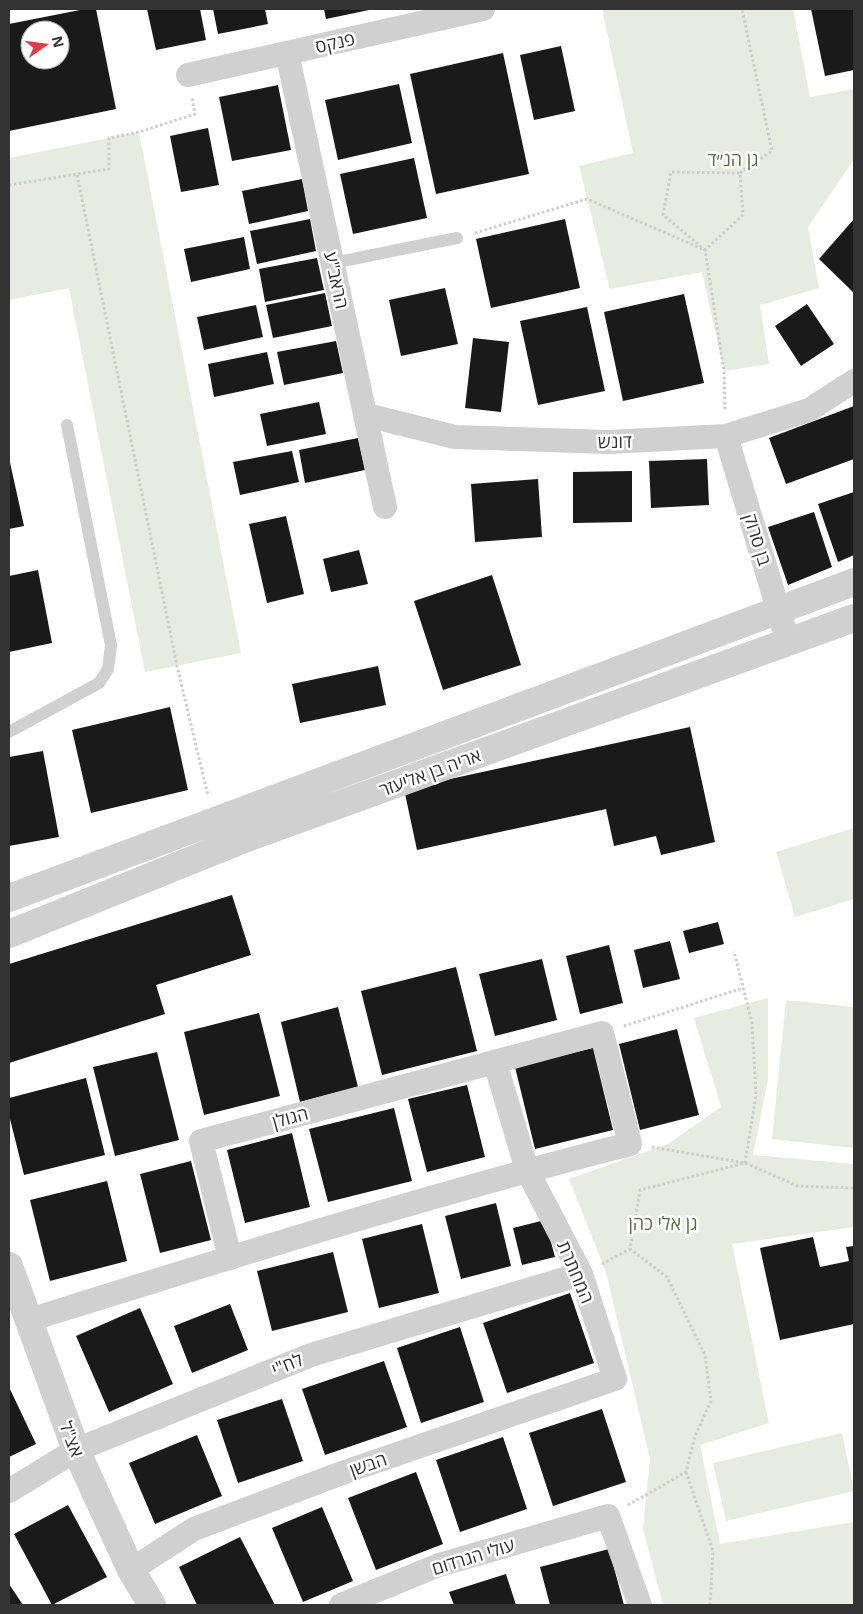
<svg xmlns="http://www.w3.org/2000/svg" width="863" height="1614" font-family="'Open Sans','Noto Sans Hebrew',sans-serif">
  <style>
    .green { fill: #e6ecdf }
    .building { fill: #1a1a1a; fill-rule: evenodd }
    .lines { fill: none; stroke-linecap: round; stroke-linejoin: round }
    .path { stroke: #cdcdcd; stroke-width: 3; stroke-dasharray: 2.5 2.5; stroke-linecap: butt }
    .service { stroke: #d0d0d0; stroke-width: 12 }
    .minor { stroke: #d0d0d0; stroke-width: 24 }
    .tertiary { stroke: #d0d0d0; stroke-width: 28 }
    .labels { text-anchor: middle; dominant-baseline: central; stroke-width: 5; stroke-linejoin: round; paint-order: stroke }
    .street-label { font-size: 18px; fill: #333; stroke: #fff }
    .park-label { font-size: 18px; fill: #56703f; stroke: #fff }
  </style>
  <rect width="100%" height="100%" fill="#fff"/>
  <path class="green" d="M602,9H793L810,97L854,89V159L808,227L819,288L760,305L769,364L724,371L702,272L610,289L579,166L633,153Z
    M139,132L241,653L145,672L69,288L9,300V158Z
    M854,828V899L795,917L776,852Z
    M768,998V1079L753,1155L854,1164V1227L732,1244L769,1423L700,1445L720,1544L854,1522V1605H663L643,1529L650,1459L606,1272L569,1179L668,1144L721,1107L694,1018Z
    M786,1000L854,1007V1148L772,1139Z
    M842,1433L854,1491L726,1521L713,1463Z"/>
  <path class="building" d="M85,9H96L116,109L9,131V24ZM30,30H60V60H30Z
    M147,9H200L206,40L156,50Z
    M213,9H265L268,24L218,34Z
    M324,9H369V10L326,19Z
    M811,9H854V70L825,76Z
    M561,46L575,111L534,120L520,55Z
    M503,53L529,174L436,194L410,74Z
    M399,84L412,143L338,160L325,100Z
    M278,85L291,150L232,161L219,97Z
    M208,128L219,185L181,192L170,136Z
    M414,158L427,218L353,234L340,174Z
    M302,179L308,211L249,224L242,191Z
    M310,219L316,251L257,264L250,231Z
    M565,219L580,288L491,308L476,239Z
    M854,219V293L819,259Z
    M244,237L250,269L191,282L184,249Z
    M317,258L324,290L265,302L259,269Z
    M445,288L458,344L401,356L389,300Z
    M325,293L332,326L273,338L266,305Z
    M684,294L704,383L623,401L604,312Z
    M807,304L834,344L801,366L775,326Z
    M256,305L263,337L204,350L197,317Z
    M587,307L605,391L538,405L520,321Z
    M473,338L509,342L501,412L465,408Z
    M336,341L343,373L284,385L277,352Z
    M267,352L274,384L214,397L208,364Z
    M319,402L326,434L267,446L260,414Z
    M854,406V459L786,484L769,438Z
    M358,438L365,470L305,483L299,450Z
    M292,451L299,482L240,495L233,462Z
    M9,458L24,526L9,529Z
    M707,459L709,505L651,508L649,461Z
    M632,471V522L573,523V472Z
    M538,479L542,537L475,542L471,484Z
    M854,492V555L838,562L818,504Z
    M814,512L832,567L788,585L768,527Z
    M286,516L304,594L267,603L249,524Z
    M359,550L368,584L331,592L323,559Z
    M38,570L52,643L9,652V576Z
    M492,575L521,665L443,690L414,601Z
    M378,666L386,705L300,723L292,684Z
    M170,707L188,790L91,813L72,730Z
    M690,727L715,842L661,855L656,836L614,846L606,809L417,850L404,789Z
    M43,751L59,837L9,846V757Z
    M232,895L251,955L156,985L165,1014L9,1063V964Z
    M718,922L724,944L689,953L683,931Z
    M670,941L680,979L643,988L634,950Z
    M609,945L623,1003L580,1014L566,956Z
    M542,959L557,1020L495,1036L479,974Z
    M456,967L477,1051L382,1075L361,991Z
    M338,1007L358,1087L300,1102L281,1022Z
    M259,1013L280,1096L204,1115L184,1032Z
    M677,1029L699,1115L640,1130L619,1044Z
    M593,1048L613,1130L535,1149L515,1067Z
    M157,1052L179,1140L115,1156L93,1067Z
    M86,1078L105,1155L24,1175L9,1115V1098Z
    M467,1085L485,1157L427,1172L408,1099Z
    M394,1108L412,1181L328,1202L309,1129Z
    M292,1133L310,1207L245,1223L227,1150Z
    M191,1161L211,1240L160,1253L140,1174Z
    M107,1181L127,1261L50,1281L30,1200Z
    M496,1203L511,1266L461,1279L445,1216Z
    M545,1220L555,1257L522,1265L513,1228Z
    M422,1224L439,1293L379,1308L362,1239Z
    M813,1237L820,1267L849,1261L846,1247L854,1246V1324L780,1340L760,1248Z
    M333,1252L348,1312L272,1331L257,1271Z
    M570,1293L594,1363L507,1393L483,1323Z
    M230,1304L248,1350L192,1373L174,1326Z
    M140,1308L173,1384L109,1412L76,1336Z
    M460,1327L484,1402L421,1423L397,1348Z
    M384,1361L407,1427L325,1455L302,1389Z
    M9,1387L36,1444L9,1457Z
    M282,1399L303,1461L238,1483L217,1420Z
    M602,1409L626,1482L553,1506L529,1433Z
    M197,1435L222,1496L155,1524L129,1463Z
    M503,1437L527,1509L460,1532L436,1460Z
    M416,1472L443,1544L376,1570L348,1498Z
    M68,1505L107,1577L52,1605L14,1534Z
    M322,1507L353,1581L303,1602L272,1528Z
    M240,1537L275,1605H197L179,1567Z
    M609,1549L624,1605H550L540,1567Z
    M506,1574L516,1605H454L449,1592Z
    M9,1584L23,1605H9Z"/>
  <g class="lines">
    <path class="path" d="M740,173L772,151L742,9
      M77,175L177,666L208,796
      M9,185L109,169V138L139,132L195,114L192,98
      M475,233L587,199L705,250L663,215L671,172L740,173L743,215L705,250L724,371L725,411
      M624,1026L743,988
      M652,1147L745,1163L798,1186L854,1188
      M602,1264L630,1249
      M686,1472L713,1551L710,1605
      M628,1505L686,1472L695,1436L711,1401L705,1355L667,1277L630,1249L640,1190L745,1163L756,1095L752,1023L734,951"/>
    <path class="service" d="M333,263L457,238
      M9,732L99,683L108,669L111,645L67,425"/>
    <path class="minor" d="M287,53L385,507
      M188,75L483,9
      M366,415L455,437L608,442L726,436L809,410L854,381
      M726,436L788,642
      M29,1320C228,1258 428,1195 630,1144L602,1033L201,1141L230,1258
      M9,1491L76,1450L311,1355L581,1274
      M131,1570L194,1529L342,1473L615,1379L581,1274L527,1170L495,1062
      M341,1605L439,1565L608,1516L640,1605"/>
    <path class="tertiary" d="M9,898L854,582
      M9,934L244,839L854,618
      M9,1266L76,1450L131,1570L152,1605"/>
  </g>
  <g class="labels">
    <g class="street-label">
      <text transform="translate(335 42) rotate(-13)">פנקס</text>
      <text transform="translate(337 280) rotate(78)">הראב"ע</text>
      <text transform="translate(615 441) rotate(-1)">דונש</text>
      <text transform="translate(758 539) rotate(73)">בן סרוק</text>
      <text transform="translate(430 772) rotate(-20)">אריה בן אליעזר</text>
      <text transform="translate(290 1117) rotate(-15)">הגולן</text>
      <text transform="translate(576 1272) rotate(67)">המחתרת</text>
      <text transform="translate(287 1364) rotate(-22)">לח"י</text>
      <text transform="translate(72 1439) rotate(69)">אצ"ל</text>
      <text transform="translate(368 1464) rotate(-19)">הבשן</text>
      <text transform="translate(473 1556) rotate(-17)">עולי הגרדום</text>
    </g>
    <g class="park-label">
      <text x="733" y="159">גן הנ״ד</text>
      <text x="663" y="1223">גן אלי כהן</text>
    </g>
  </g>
  <rect width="863" height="1614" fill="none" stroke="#333333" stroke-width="20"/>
  <g transform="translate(45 45) rotate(76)"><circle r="24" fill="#ffffff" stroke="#adadad"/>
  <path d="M0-4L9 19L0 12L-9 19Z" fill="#e63946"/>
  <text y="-8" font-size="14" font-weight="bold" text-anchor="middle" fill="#333333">N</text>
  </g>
</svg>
